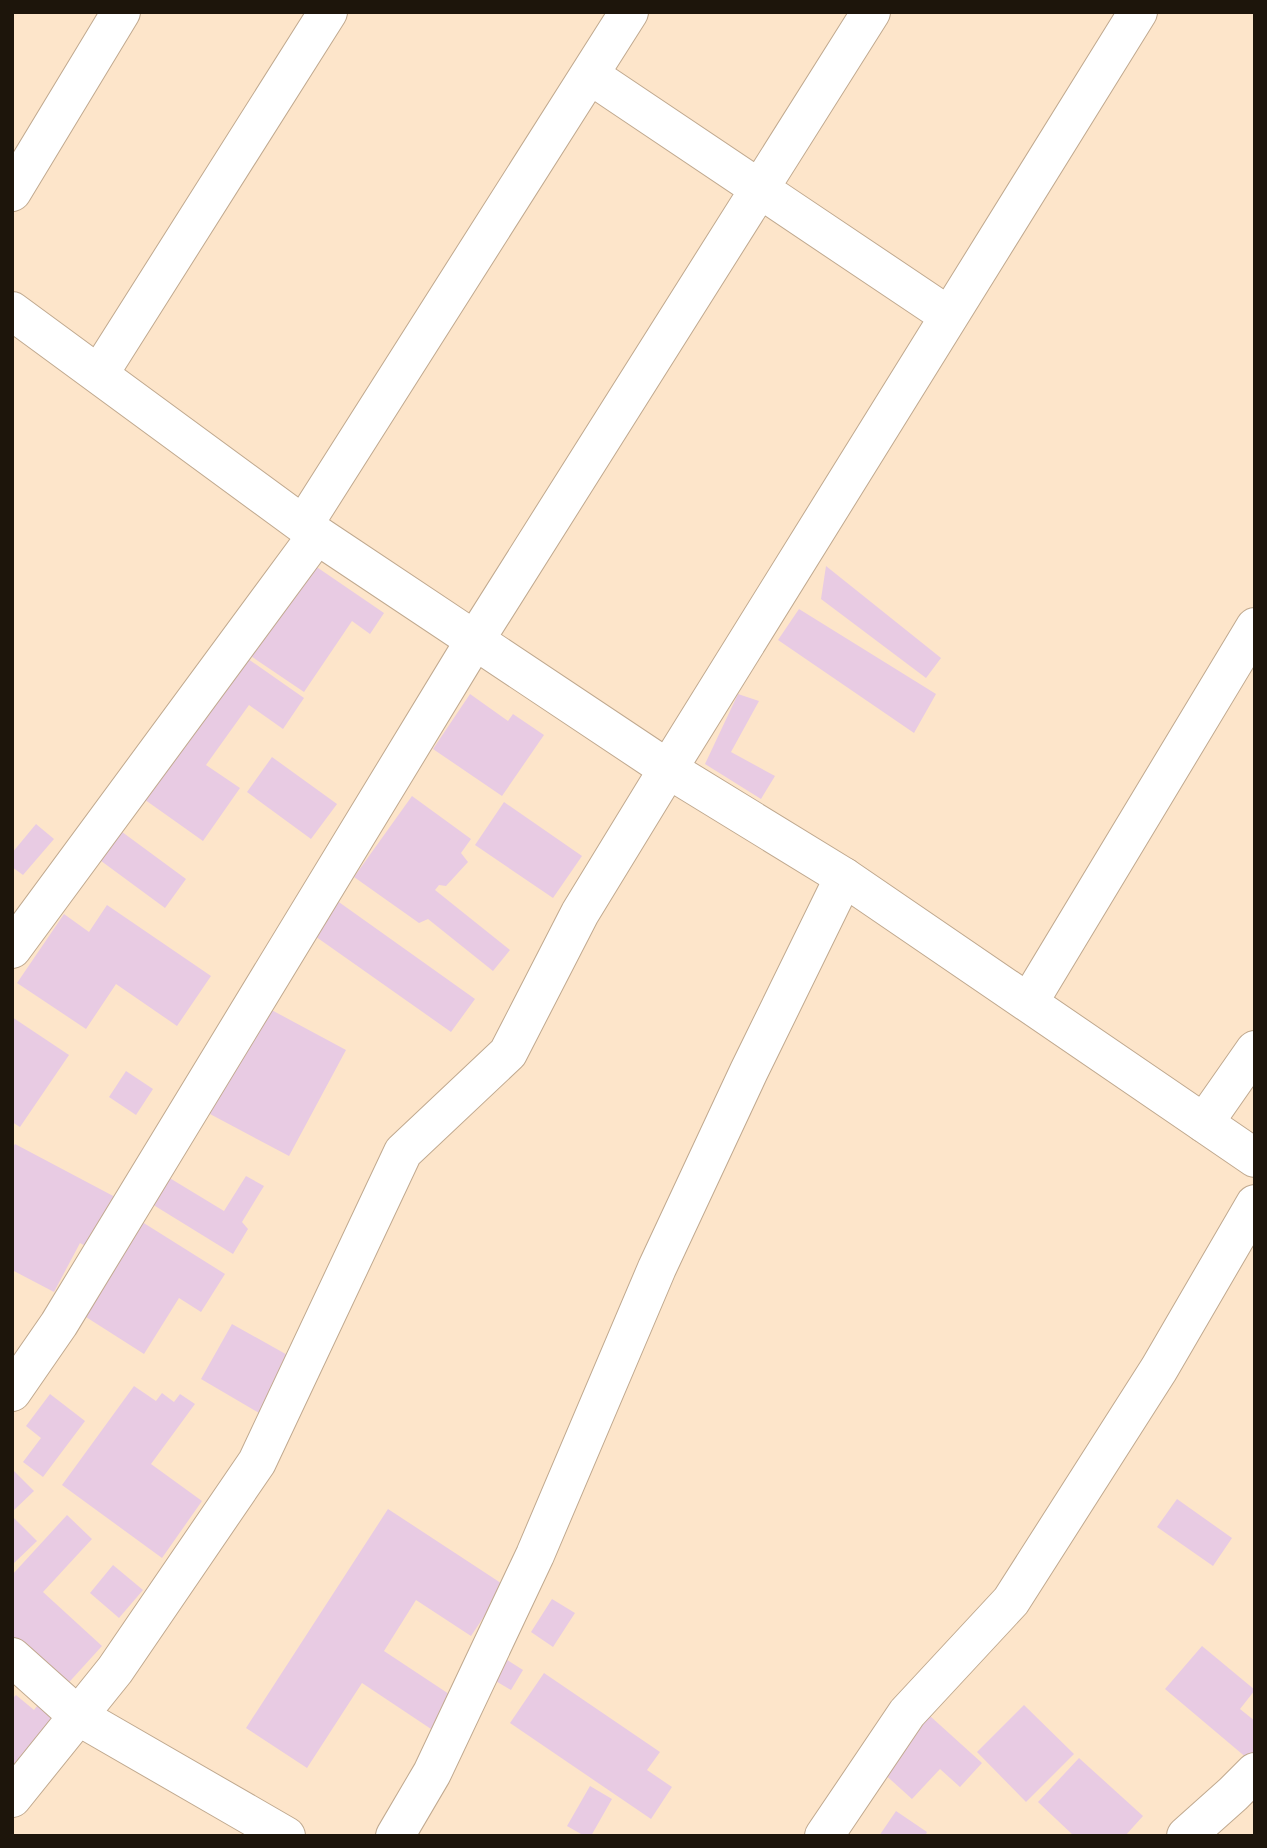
<svg xmlns="http://www.w3.org/2000/svg" width="1267" height="1848" font-family="Inter,sans-serif">
  <style>
    .building { fill: #e8cbe3 }
    .lines { fill: none; stroke-linecap: round; stroke-linejoin: round }
    .minor-casing { stroke: #c0a98f; stroke-width: 40 }
    .tertiary-casing { stroke: #c0a98f; stroke-width: 40 }
    .minor { stroke: #fff; stroke-width: 38 }
    .tertiary { stroke: #fff; stroke-width: 38 }
  </style>
  <rect width="100%" height="100%" fill="#fde5ca"/>
  <path class="building" d="M302,557L384,613L370,634L352,621L304,692L239,648Z
    M826,566L941,658L926,678L821,599Z
    M799,609L936,694L914,733L778,640Z
    M241,654L304,698L283,729L249,705L206,765L240,788L203,841L141,797Z
    M470,694L508,721L513,714L544,735L502,796L433,749Z
    M738,694L759,701L731,752L775,776L761,799L705,764Z
    M272,757L337,804L311,839L247,792Z
    M412,796L471,839L461,853L468,862L446,886L439,885L435,890L510,950L493,971L428,919L419,923L354,877Z
    M504,802L582,856L553,898L475,845Z
    M36,824L54,839L23,875L12,867V853Z
    M114,826L186,879L165,908L93,855Z
    M336,900L475,999L451,1032L312,934Z
    M107,905L211,976L177,1026L116,984L86,1029L17,983L64,914L89,932Z
    M266,1007L346,1050L289,1156L210,1114Z
    M12,1017L69,1055L20,1127L12,1122Z
    M126,1071L153,1089L136,1115L109,1097Z
    M15,1144L117,1198L89,1248L80,1243L54,1292L12,1270V1149Z
    M163,1174L224,1211L246,1176L264,1186L242,1222L248,1229L233,1254L147,1201Z
    M139,1220L225,1274L201,1312L179,1298L144,1354L75,1310Z
    M232,1324L291,1357L259,1413L201,1379Z
    M134,1386L156,1401L162,1393L174,1402L180,1394L195,1404L151,1464L202,1501L162,1558L62,1485Z
    M50,1394L85,1421L43,1477L23,1462L41,1438L26,1426Z
    M12,1469L34,1491L12,1512Z
    M1177,1499L1232,1538L1213,1566L1157,1527Z
    M388,1509L510,1589L491,1618L485,1615L471,1636L416,1600L384,1651L455,1698L434,1731L362,1683L307,1768L246,1728Z
    M67,1515L92,1539L43,1592L102,1646L62,1690L12,1643V1575Z
    M12,1516L37,1541L12,1565Z
    M113,1565L143,1590L119,1618L90,1593Z
    M552,1599L575,1613L553,1647L531,1632Z
    M1202,1646L1255,1690L1240,1709L1255,1721V1750L1248,1759L1165,1689Z
    M501,1656L523,1670L511,1690L489,1677Z
    M544,1673L660,1752L647,1770L672,1787L651,1819L510,1723Z
    M16,1695L34,1710L43,1698L60,1712L12,1769V1699Z
    M1024,1705L1074,1754L1026,1802L977,1752Z
    M930,1716L982,1763L960,1787L940,1769L912,1799L881,1771Z
    M1079,1758L1143,1816L1125,1836H1074L1038,1802Z
    M590,1786L612,1799L591,1836H579L581,1834L567,1826Z
    M896,1811L927,1832L925,1836H879Z"/>
  <g class="lines">
    <defs>
      <path id="minor" d="M590,75L949,316
        M12,192L121,12
        M99,374L328,12
        M12,949L317,535
        M1029,1002L1255,627
        M1204,1123L1255,1050
        M12,1392L59,1324L475,640L871,12
        M12,1657L78,1716L286,1836
        M12,1798L115,1670L257,1462L403,1152L508,1053L580,913L668,769L1138,12
        M395,1836L432,1773L535,1555L657,1268L749,1071L844,877
        M824,1836L907,1713L1011,1601L1159,1369L1255,1204
        M1186,1836L1233,1794L1255,1772"/>
      <path id="tertiary" d="M12,311L317,535L668,769L844,877L1255,1158
        M304,524L629,12"/>
    </defs>
    <use href="#minor" class="minor-casing"/>
    <use href="#tertiary" class="tertiary-casing"/>
    <use href="#minor" class="minor"/>
    <use href="#tertiary" class="tertiary"/>
  </g>
  <rect width="1267" height="1848" fill="none" stroke="#1d150b" stroke-width="28"/>
</svg>
